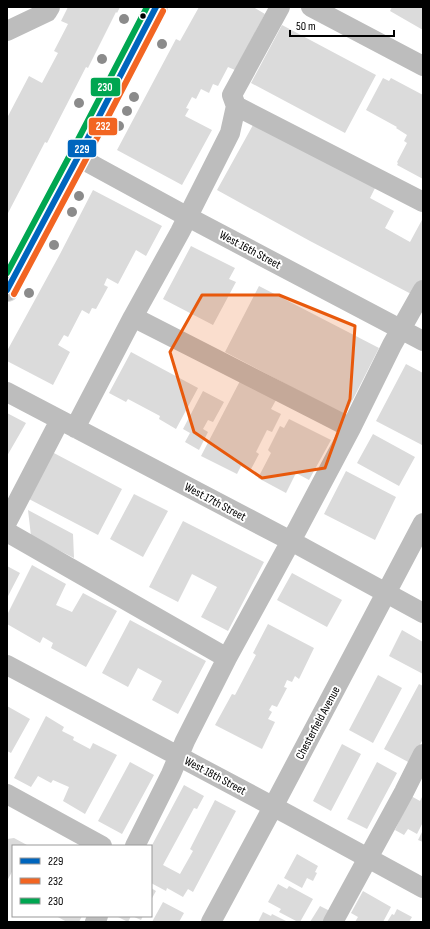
<svg xmlns="http://www.w3.org/2000/svg" width="430" height="929" font-family="'Sofia Sans Condensed',sans-serif">
  <style>
    .building { fill: #dbdbdb }
    .lines { fill: none; stroke-linecap: round; stroke-linejoin: round }
    .major-casing { stroke: #dbdbdb; stroke-width: 24 }
    .minor { stroke: #bdbdbd; stroke-width: 20 }
    .major { stroke: #bdbdbd; stroke-width: 22 }
    .bus-1-casing { stroke: #fff; stroke-width: 9 }
    .bus-2-casing { stroke: #fff; stroke-width: 9 }
    .bus-3-casing { stroke: #fff; stroke-width: 9 }
    .bus-1 { stroke: #0065bd; stroke-width: 6 }
    .bus-2 { stroke: #f26522; stroke-width: 6 }
    .bus-3 { stroke: #00a651; stroke-width: 6 }
    .tree { fill: #8b8b8b }
    .marked { fill: #e8590c; fill-opacity: 0.2; stroke: #e8590c; stroke-width: 3; stroke-linejoin: round }
    .bus-dot { fill: #000; stroke: #fff; stroke-width: 1.5 }
    .labels { text-anchor: middle; dominant-baseline: central; stroke-width: 4; stroke-linejoin: round; paint-order: stroke }
    .street-label { font-size: 12px; fill: #000; stroke: #fff }
    .line-badge { stroke: #fff; stroke-width: 1.5 }
    .badge-label { font-size: 11px; text-anchor: middle; font-weight: bold; fill: #fff }
  </style>
  <rect width="100%" height="100%" fill="#fff"/>
  <path class="building" d="M68,7H120L117,13L116,12L88,68L86,67L47,143L45,142L7,215V118L29,76L42,83L58,53L54,51L68,24L61,21Z
    M199,7H253L265,14L235,70L228,67L218,86L213,84L209,93L201,89L196,99L192,97L186,108L189,109L185,116L212,130L182,185L117,150L176,39L180,41Z
    M392,7H423V30L390,11Z
    M282,25L376,75L345,133L251,83Z
    M383,78L389,81L391,78L423,95V179L397,165L398,163L397,162L407,143L404,141L407,135L396,128L397,127L366,110Z
    M253,125L376,186L370,198L394,211L385,228L410,242L423,218V281L415,296L310,241L217,190Z
    M93,190L162,226L146,256L136,250L118,284L107,278L104,285L108,287L96,309L92,308L89,314L82,310L68,337L64,335L58,345L70,352L53,385L7,361V351L60,254Z
    M191,246L235,268L229,279L236,282L213,325L163,299Z
    M259,286L379,348L345,415L225,352Z
    M131,352L198,388L176,429L159,419L160,416L128,399L126,402L109,393Z
    M406,364L423,373V442L422,445L376,421Z
    M240,381L276,400L271,409L281,414L272,432L267,430L256,452L259,454L250,471L241,466L237,474L201,456Z
    M203,391L224,402L213,422L208,420L203,429L208,432L199,450L185,442L190,433L183,429Z
    M7,413L26,423L7,456Z
    M289,419L331,440L309,480L296,473L286,493L258,478L271,453L268,450L280,426L284,428Z
    M373,434L415,457L399,486L357,463Z
    M52,452L122,489L98,535L27,498Z
    M346,471L396,497L375,540L324,514Z
    M134,494L168,511L143,557L110,539Z
    M28,510L73,534L74,558L31,536Z
    M183,521L264,562L228,631L201,617L217,587L192,574L178,602L149,587Z
    M32,565L66,584L56,605L72,612L83,593L117,611L86,667L51,648L53,643L43,637L40,643L7,624V615Z
    M7,566L20,573L7,598Z
    M292,573L342,600L327,627L277,600Z
    M130,620L206,661L178,714L152,700L162,681L138,668L128,687L102,673Z
    M268,624L314,648L299,679L295,676L292,682L287,680L284,687L287,688L277,707L272,705L269,710L272,712L268,719L275,722L262,749L215,725L232,694L235,695L256,655L253,653Z
    M402,630L423,642V674L389,656Z
    M378,675L402,688L373,743L349,730Z
    M419,684L423,686V739L410,763L384,749Z
    M7,706L30,719L11,753L7,751Z
    M46,716L64,727L62,731L74,737L73,740L90,749L93,743L117,755L85,814L63,801L69,787L53,780L51,783L38,776L31,787L14,778Z
    M342,744L361,754L331,811L313,801Z
    M130,762L154,775L122,834L98,821Z
    M377,762L397,773L367,829L347,819Z
    M184,785L204,796L197,809L194,808L163,865L180,874L193,851L190,849L215,800L236,811L193,892L188,889L183,897L167,888L166,891L151,883V847Z
    M423,795V822L417,834L408,829L404,835L395,830L411,796L420,801Z
    M423,830V842L418,840Z
    M14,838L27,845L26,846H13V870L7,881V839Z
    M297,854L318,866L315,872L317,873L313,881L307,878L302,888L284,878Z
    M278,884L287,889L289,886L313,899L300,922H298L279,912L281,909L268,902Z
    M151,888L156,891L151,900Z
    M363,891L391,907L383,922H355L358,917L351,913Z
    M163,902L184,913L179,922H152Z
    M320,906L332,912L327,922H310Z
    M397,909L412,917L409,922H387L392,914L394,915Z
    M263,912L271,916L272,914L288,922H258Z
    M56,916H82L79,922H67Z
    M116,916H131L128,922Z
    M132,916H143L141,920Z"/>
  <g class="lines">
    <defs>
      <path id="major" d="M7,290L78,157L156,7"/>
    </defs>
    <use href="#major" class="major-casing"/>
    <path class="minor" d="M311,7L423,66
      M7,31L47,12L50,7
      M236,106L423,202
      M78,157L188,217L423,341
      M133,317L351,428
      M7,392L291,541L423,613
      M75,428L133,317L180,232L230,133L236,106L232,95L280,7
      M7,522L60,420
      M7,532L227,658L298,528L351,428L392,345L423,290
      M7,665L289,815L423,888
      M7,794L102,846
      M135,846L171,774L185,741L227,658
      M95,922L98,916
      M211,922L273,807L423,523
      M333,922L404,792L423,754"/>
    <use href="#major" class="major"/>
    <defs>
      <path id="bus-1" d="M7,290L78,157L156,7"/>
      <path id="bus-2" d="M14,294L85,161L163,11"/>
      <path id="bus-3" d="M7,273L71,153L147,7"/>
    </defs>
    <use href="#bus-1" class="bus-1-casing"/>
    <use href="#bus-2" class="bus-2-casing"/>
    <use href="#bus-3" class="bus-3-casing"/>
    <use href="#bus-1" class="bus-1"/>
    <use href="#bus-2" class="bus-2"/>
    <use href="#bus-3" class="bus-3"/>
  </g>
  <g class="tree">
    <circle cx="124" cy="19" r="5"/>
    <circle cx="162" cy="44" r="5"/>
    <circle cx="102" cy="59" r="5"/>
    <circle cx="134" cy="97" r="5"/>
    <circle cx="79" cy="103" r="5"/>
    <circle cx="127" cy="111" r="5"/>
    <circle cx="119" cy="126" r="5"/>
    <circle cx="79" cy="196" r="5"/>
    <circle cx="72" cy="212" r="5"/>
    <circle cx="54" cy="245" r="5"/>
    <circle cx="29" cy="293" r="5"/>
  </g>
  <path class="marked" d="M202,295H279L355,326L350,399L325,468L262,478L194,432L170,352Z"/>
  <circle class="bus-dot" cx="143" cy="16" r="3.5"/>
  <g class="labels">
    <g class="street-label">
      <text transform="translate(250 250) rotate(28)">West 16th Street</text>
      <text transform="translate(215 502) rotate(28)">West 17th Street</text>
      <text transform="translate(318 723) rotate(-62)">Chesterfield Avenue</text>
      <text transform="translate(215 776) rotate(28)">West 18th Street</text>
    </g>
  </g>
  <g class="line-badge">
    <rect x="90" y="77" width="31" height="20" rx="4" fill="#00a651"/>
    <rect x="88" y="117" width="30" height="19" rx="4" fill="#f26522"/>
    <rect x="67" y="139" width="30" height="19" rx="4" fill="#0065bd"/>
  </g>
  <g class="badge-label">
    <text x="105" y="91">230</text>
    <text x="103" y="130">232</text>
    <text x="82" y="153">229</text>
  </g>
  <rect width="430" height="929" fill="none" stroke="#000000" stroke-width="16"/>
  <rect x="12" y="845" width="140" height="72" fill="#ffffff" stroke="#999999"/>
  <rect x="20" y="858" width="20" height="6" fill="#0065bd" stroke="#999999"/>
  <text x="48" y="865" font-size="12" fill="#000000">229</text>
  <rect x="20" y="878" width="20" height="6" fill="#f26522" stroke="#999999"/>
  <text x="48" y="885" font-size="12" fill="#000000">232</text>
  <rect x="20" y="898" width="20" height="6" fill="#00a651" stroke="#999999"/>
  <text x="48" y="905" font-size="12" fill="#000000">230</text>
  <path d="M290 30v6h104v-6" fill="none" stroke="#000000" stroke-width="2"/>
  <text x="296" y="30" font-size="12" fill="#000000" stroke="#ffffff" stroke-width="3" paint-order="stroke">50 m</text>
</svg>
